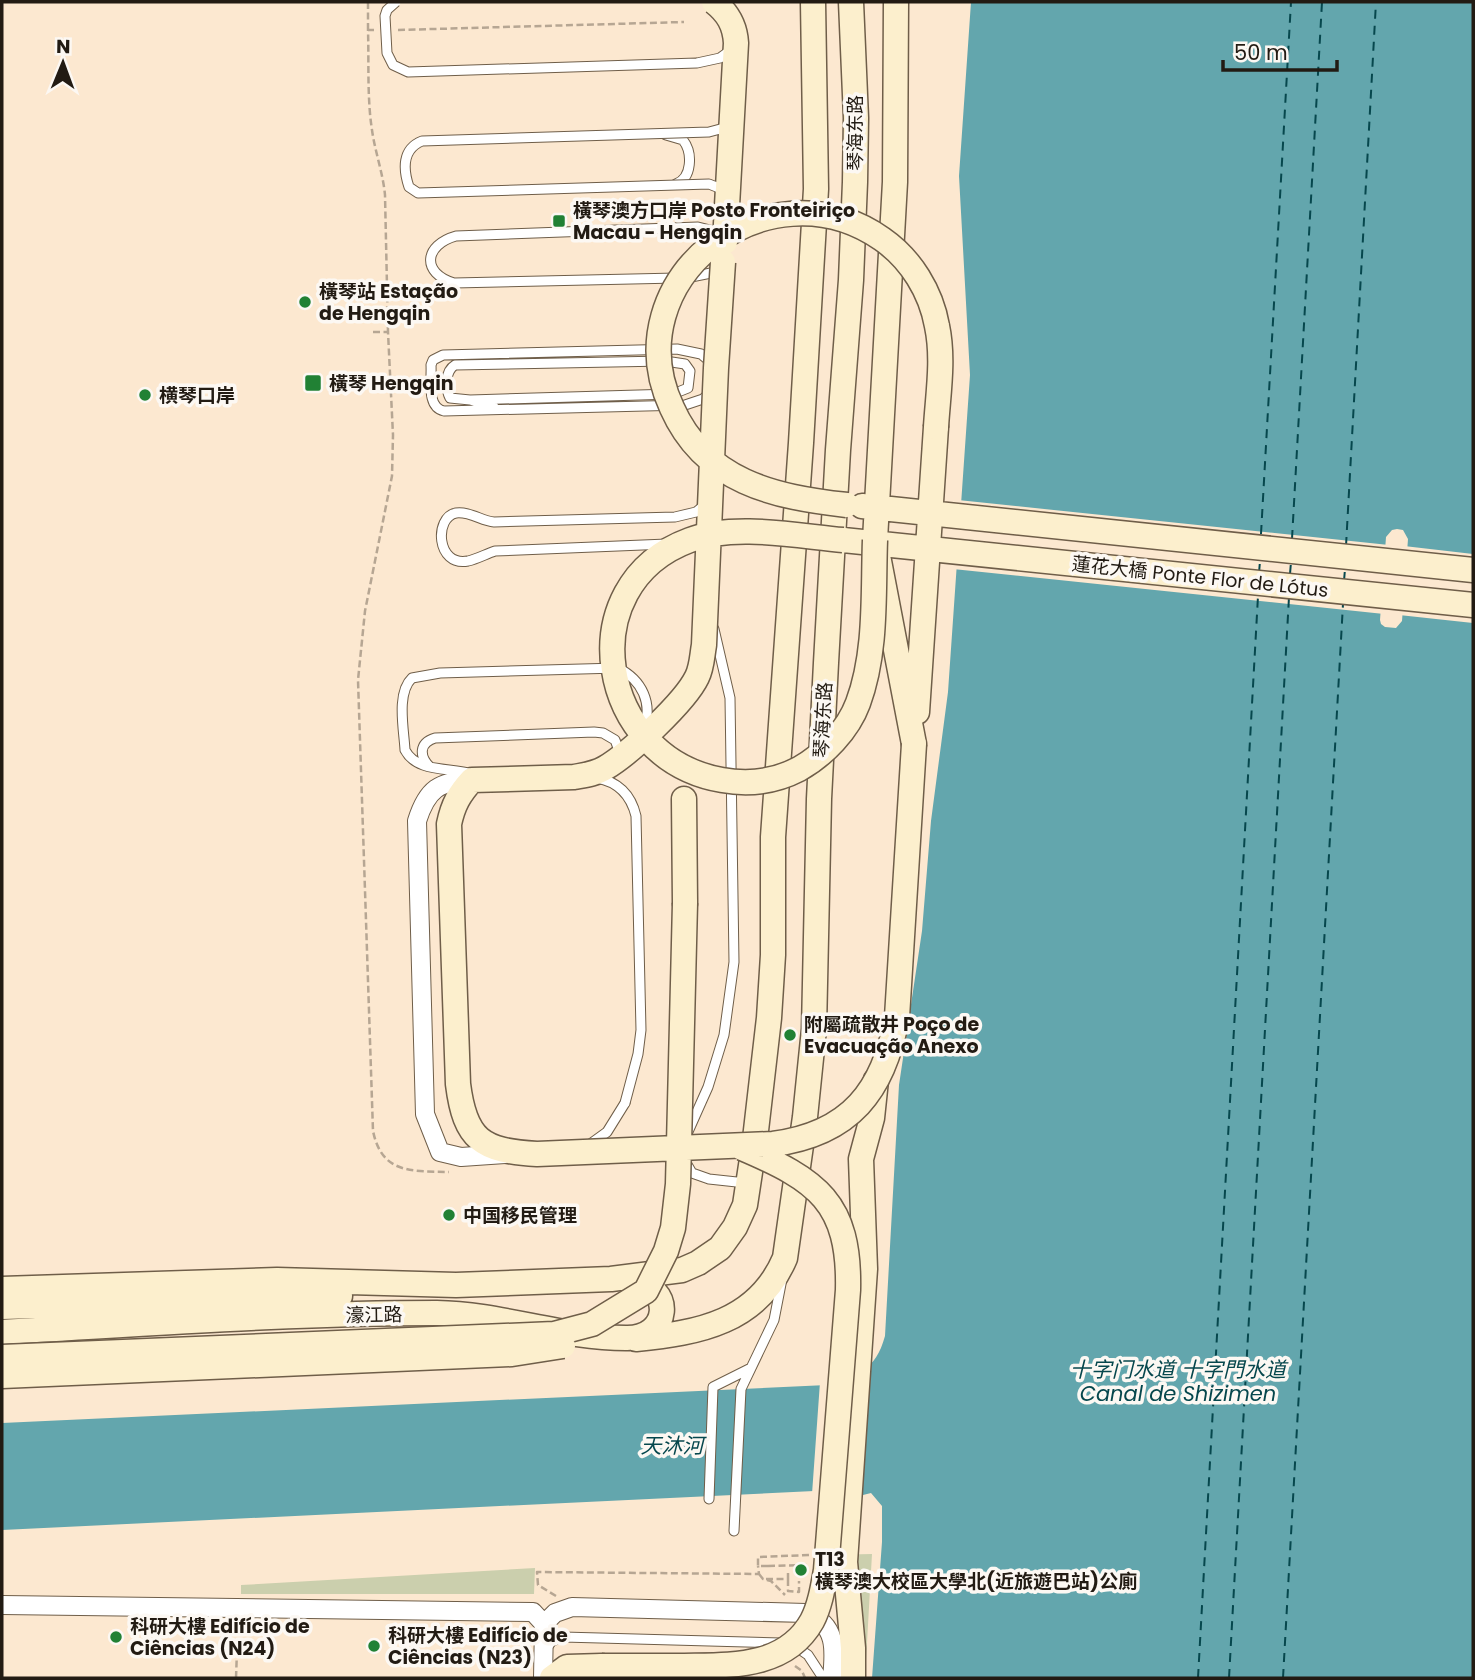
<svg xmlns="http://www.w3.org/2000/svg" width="1475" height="1680" font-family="Poppins,'Noto Sans SC',sans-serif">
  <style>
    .green { fill: #cbcfad }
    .water { fill: #63a6ad; fill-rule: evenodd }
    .pier { fill: #fce8d0 }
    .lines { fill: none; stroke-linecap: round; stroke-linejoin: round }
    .ferry { stroke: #06474d; stroke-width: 2; stroke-dasharray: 9 7; stroke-linecap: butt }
    .lane-casing { stroke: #6f5e49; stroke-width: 11 }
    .street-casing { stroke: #6f5e49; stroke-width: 20 }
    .secondary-casing { stroke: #6f5e49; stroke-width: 27 }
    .path { stroke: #b6a693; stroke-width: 2.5; stroke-dasharray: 7 3.5; stroke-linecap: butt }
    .lane { stroke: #fff; stroke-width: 9 }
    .street { stroke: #fff; stroke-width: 18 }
    .secondary { stroke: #fcefcd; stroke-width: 24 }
    .lane-bridge-casing { stroke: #6f5e49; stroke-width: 11; stroke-linecap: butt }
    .street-bridge-casing { stroke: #6f5e49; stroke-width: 20; stroke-linecap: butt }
    .secondary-bridge-casing { stroke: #6f5e49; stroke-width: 27; stroke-linecap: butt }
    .path-bridge { stroke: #b6a693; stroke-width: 2.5; stroke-dasharray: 7 3.5; stroke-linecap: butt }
    .lane-bridge { stroke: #fff; stroke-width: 9 }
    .street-bridge { stroke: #fff; stroke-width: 18 }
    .secondary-bridge { stroke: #fcefcd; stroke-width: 24 }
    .poi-dot { fill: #218134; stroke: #fcf8f3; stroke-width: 2.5 }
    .labels { text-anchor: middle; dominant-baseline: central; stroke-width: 7; stroke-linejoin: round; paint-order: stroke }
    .street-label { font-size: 19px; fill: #221b13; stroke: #fcf8f3 }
    .poi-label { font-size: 19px; font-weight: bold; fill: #221b13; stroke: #fcf8f3; text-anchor: start }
    .water-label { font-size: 21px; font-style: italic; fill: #06474d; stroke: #fcf8f3 }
  </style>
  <rect width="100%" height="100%" fill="#fce8d0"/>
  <path class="green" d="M872,1554L865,1678H854L840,1598L825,1593V1555Z
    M535,1568L534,1594H241V1585Z"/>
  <path class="water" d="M971,2H1473V1678H872L882,1542V1506L871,1493L847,1499L835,1490L2,1530V1423L827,1385C859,1372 875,1372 885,1336L899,1085L922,931L931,821L948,692L970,375L959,176ZM1397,529L1403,530L1408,539L1402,621L1396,628L1385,627L1381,624L1380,620L1386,537L1392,530Z"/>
  <path class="pier" d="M958,500L1389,545L1384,614L953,569Z
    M1404,546L1473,554V623L1399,615Z
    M842,1379L834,1493L812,1494L820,1382Z"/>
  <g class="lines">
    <path class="ferry" d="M1261,534L1291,2
      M1292,539L1322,2
      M1346,546L1376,2
      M1259,573L1260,561
      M1290,574L1291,562
      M1344,581L1345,569
      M1198,1678L1258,596
      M1229,1678L1289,597
      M1283,1678L1343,604"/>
    <defs>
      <path id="lane" d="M666,135L683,140C693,153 692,178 676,184
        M691,277L711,273L719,266
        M677,278L454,283C421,273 424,245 456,236L698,227L710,230L719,237
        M711,392L703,399L685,405L444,411C426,407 432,380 431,365L433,360L443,355L677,349L701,354L713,364
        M470,400L673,394L688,388L690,371L685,364L665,361L455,365C445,371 445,388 450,398L470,400L494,407
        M687,1134L708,1087L724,1035L734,962L730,698L714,629
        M589,1145L607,1132L625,1103
        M685,1161L692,1173L709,1179L746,1183
        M709,1499L713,1387L749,1369
        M734,1531L741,1389L774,1320L782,1279
        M795,1646L808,1655L823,1678
        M545,1650L552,1641L563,1637L781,1643"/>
      <path id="street" d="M2,1605L533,1612L544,1624L543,1678
        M544,1624L555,1613L572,1607L806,1613C837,1624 835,1650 832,1678"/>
      <path id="secondary" d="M896,2L895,182L875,540L914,744
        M862,506L1473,570
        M843,540L1473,605
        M917,712L936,427
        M684,799L685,903
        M2,1289L277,1280L456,1285L611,1279L682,1270L698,1263L720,1248L735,1227L745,1205L755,1139L769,1018L773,955V837L801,443L816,189L813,2
        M2,1307L340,1296
        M2,1332C146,1324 292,1313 437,1313C501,1314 562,1338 626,1338C670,1339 676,1286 630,1281
        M636,1339C699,1333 758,1322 785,1258L805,1117L814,1029L819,799L826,663L838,450L851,280L855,182L856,118L851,2
        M552,1678L567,1667L602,1666
        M853,1678V1648L845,1562L865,1269L861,1159L872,1118L876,1080"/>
    </defs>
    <use href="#lane" class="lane-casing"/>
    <use href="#street" class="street-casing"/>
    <use href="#secondary" class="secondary-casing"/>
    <path class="path" d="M368,2V30
      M374,30H368C369,63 367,98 372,130C375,152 383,173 385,195L388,332
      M398,30L684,22
      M373,332H388L393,435L392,476L365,611L358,680L373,1131C382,1174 411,1171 449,1172
      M768,1566H758V1557L809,1555
      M759,1574L763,1579L771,1581L785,1595
      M766,1579H788V1570
      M788,1579V1591L799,1592V1581
      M556,1596L538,1585L537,1572L759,1574L758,1566
      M795,1666L802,1671L805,1678
      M236,1678L238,1623"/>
    <use href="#lane" class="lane"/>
    <use href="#street" class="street"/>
    <use href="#secondary" class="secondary"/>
    <defs>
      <path id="lane-bridge" d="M396,2L387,10L385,16L387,53L393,65L408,72L697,63L720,58L731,50
        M724,190L709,184L418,193L409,187C403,169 402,149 422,141L709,132L724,128L728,124
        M667,544L495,551C486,554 477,559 468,561C436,567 434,517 456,513C469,511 482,521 494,522L675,517L696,512L706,504
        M430,767C419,756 419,743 435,738L594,732L603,733L615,740L620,753
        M472,774C450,767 417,773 405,750C404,730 396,693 412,678L440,673L618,668C642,680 653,703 644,729
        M597,778C619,782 631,795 636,816L641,1030L638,1054L625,1103"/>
      <path id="street-bridge" d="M472,780C439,781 427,789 417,821L425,1114L440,1152L461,1157L505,1154"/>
      <path id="secondary-bridge" d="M714,2C728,13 735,25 736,43L725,242
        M723,262L716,368L704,645C702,656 702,667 697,677C685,702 629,754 605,768C595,774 585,775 574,777L472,780C459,794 453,805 449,824L458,1084C465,1140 482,1151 537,1154L773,1144C850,1134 884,1091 897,1017L914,744
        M847,505C774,497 705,482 672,408C612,280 767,159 882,239C911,259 931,292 937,326C944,359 938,394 936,427
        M843,540C797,536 734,523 690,540C568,585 598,759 722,780C749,785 774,782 799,769C824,755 848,730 858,703C877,652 873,593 875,540
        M2,1357L554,1334L592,1324L646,1291L666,1251L673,1228L678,1184L685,903
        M2,1376L512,1354L563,1346
        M602,1666C629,1666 655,1666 682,1666C729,1665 785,1669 812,1621C820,1606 823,1587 826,1570L848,1290C850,1202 817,1180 742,1148"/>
    </defs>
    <use href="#lane-bridge" class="lane-bridge-casing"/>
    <use href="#street-bridge" class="street-bridge-casing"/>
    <use href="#secondary-bridge" class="secondary-bridge-casing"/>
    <path class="path-bridge" d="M768,1566L807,1565"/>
    <use href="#lane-bridge" class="lane-bridge"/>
    <use href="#street-bridge" class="street-bridge"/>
    <use href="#secondary-bridge" class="secondary-bridge"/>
  </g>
  <g class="poi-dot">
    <rect x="552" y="214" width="14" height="14" rx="3.5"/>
    <circle cx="305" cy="302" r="7"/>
    <rect x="304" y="374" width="18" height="18" rx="3.5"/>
    <circle cx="145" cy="395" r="7"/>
    <circle cx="790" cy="1035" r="7"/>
    <circle cx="449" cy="1215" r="7"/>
    <circle cx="801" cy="1570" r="7"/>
    <circle cx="116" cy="1637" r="7"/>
    <circle cx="374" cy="1646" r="7"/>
  </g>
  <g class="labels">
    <g class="street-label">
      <text transform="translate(855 133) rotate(-90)">琴海东路</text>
      <text transform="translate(1200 577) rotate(6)">蓮花大橋 Ponte Flor de Lótus</text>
      <text transform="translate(823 720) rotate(-87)">琴海东路</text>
      <text transform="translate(374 1315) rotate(-1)">濠江路</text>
    </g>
    <g class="poi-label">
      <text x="573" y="210">橫琴澳方口岸 Posto Fronteiriço<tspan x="573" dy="22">Macau - Hengqin</tspan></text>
      <text x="319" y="291">橫琴站 Estação<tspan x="319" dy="22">de Hengqin</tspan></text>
      <text x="329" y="383">橫琴 Hengqin</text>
      <text x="159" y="395">横琴口岸</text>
      <text x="804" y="1024">附屬疏散井 Poço de<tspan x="804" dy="22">Evacuação Anexo</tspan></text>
      <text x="463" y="1215">中国移民管理</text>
      <text x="815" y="1559">T13<tspan x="815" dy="22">橫琴澳大校區大學北(近旅遊巴站)公廁</tspan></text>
      <text x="130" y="1626">科研大樓 Edifício de<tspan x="130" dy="22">Ciências (N24)</tspan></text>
      <text x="388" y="1635">科研大樓 Edifício de<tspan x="388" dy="22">Ciências (N23)</tspan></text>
    </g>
    <g class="water-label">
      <text x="1178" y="1369">十字门水道 十字門水道<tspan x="1178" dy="24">Canal de Shizimen</tspan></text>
      <text x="672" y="1445">天沐河</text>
    </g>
  </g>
  <rect width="1475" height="1680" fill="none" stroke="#221b13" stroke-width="7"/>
  <g transform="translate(63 63) rotate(1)" stroke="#fcf8f3" stroke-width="5" paint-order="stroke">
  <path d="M0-5L12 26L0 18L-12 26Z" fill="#221b13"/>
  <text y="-10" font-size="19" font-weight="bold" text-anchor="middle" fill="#221b13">N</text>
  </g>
  <path d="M1223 60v10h114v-10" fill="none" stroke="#221b13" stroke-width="3.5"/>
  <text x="1234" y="60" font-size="21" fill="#221b13" stroke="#fcf8f3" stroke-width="5" paint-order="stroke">50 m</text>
</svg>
